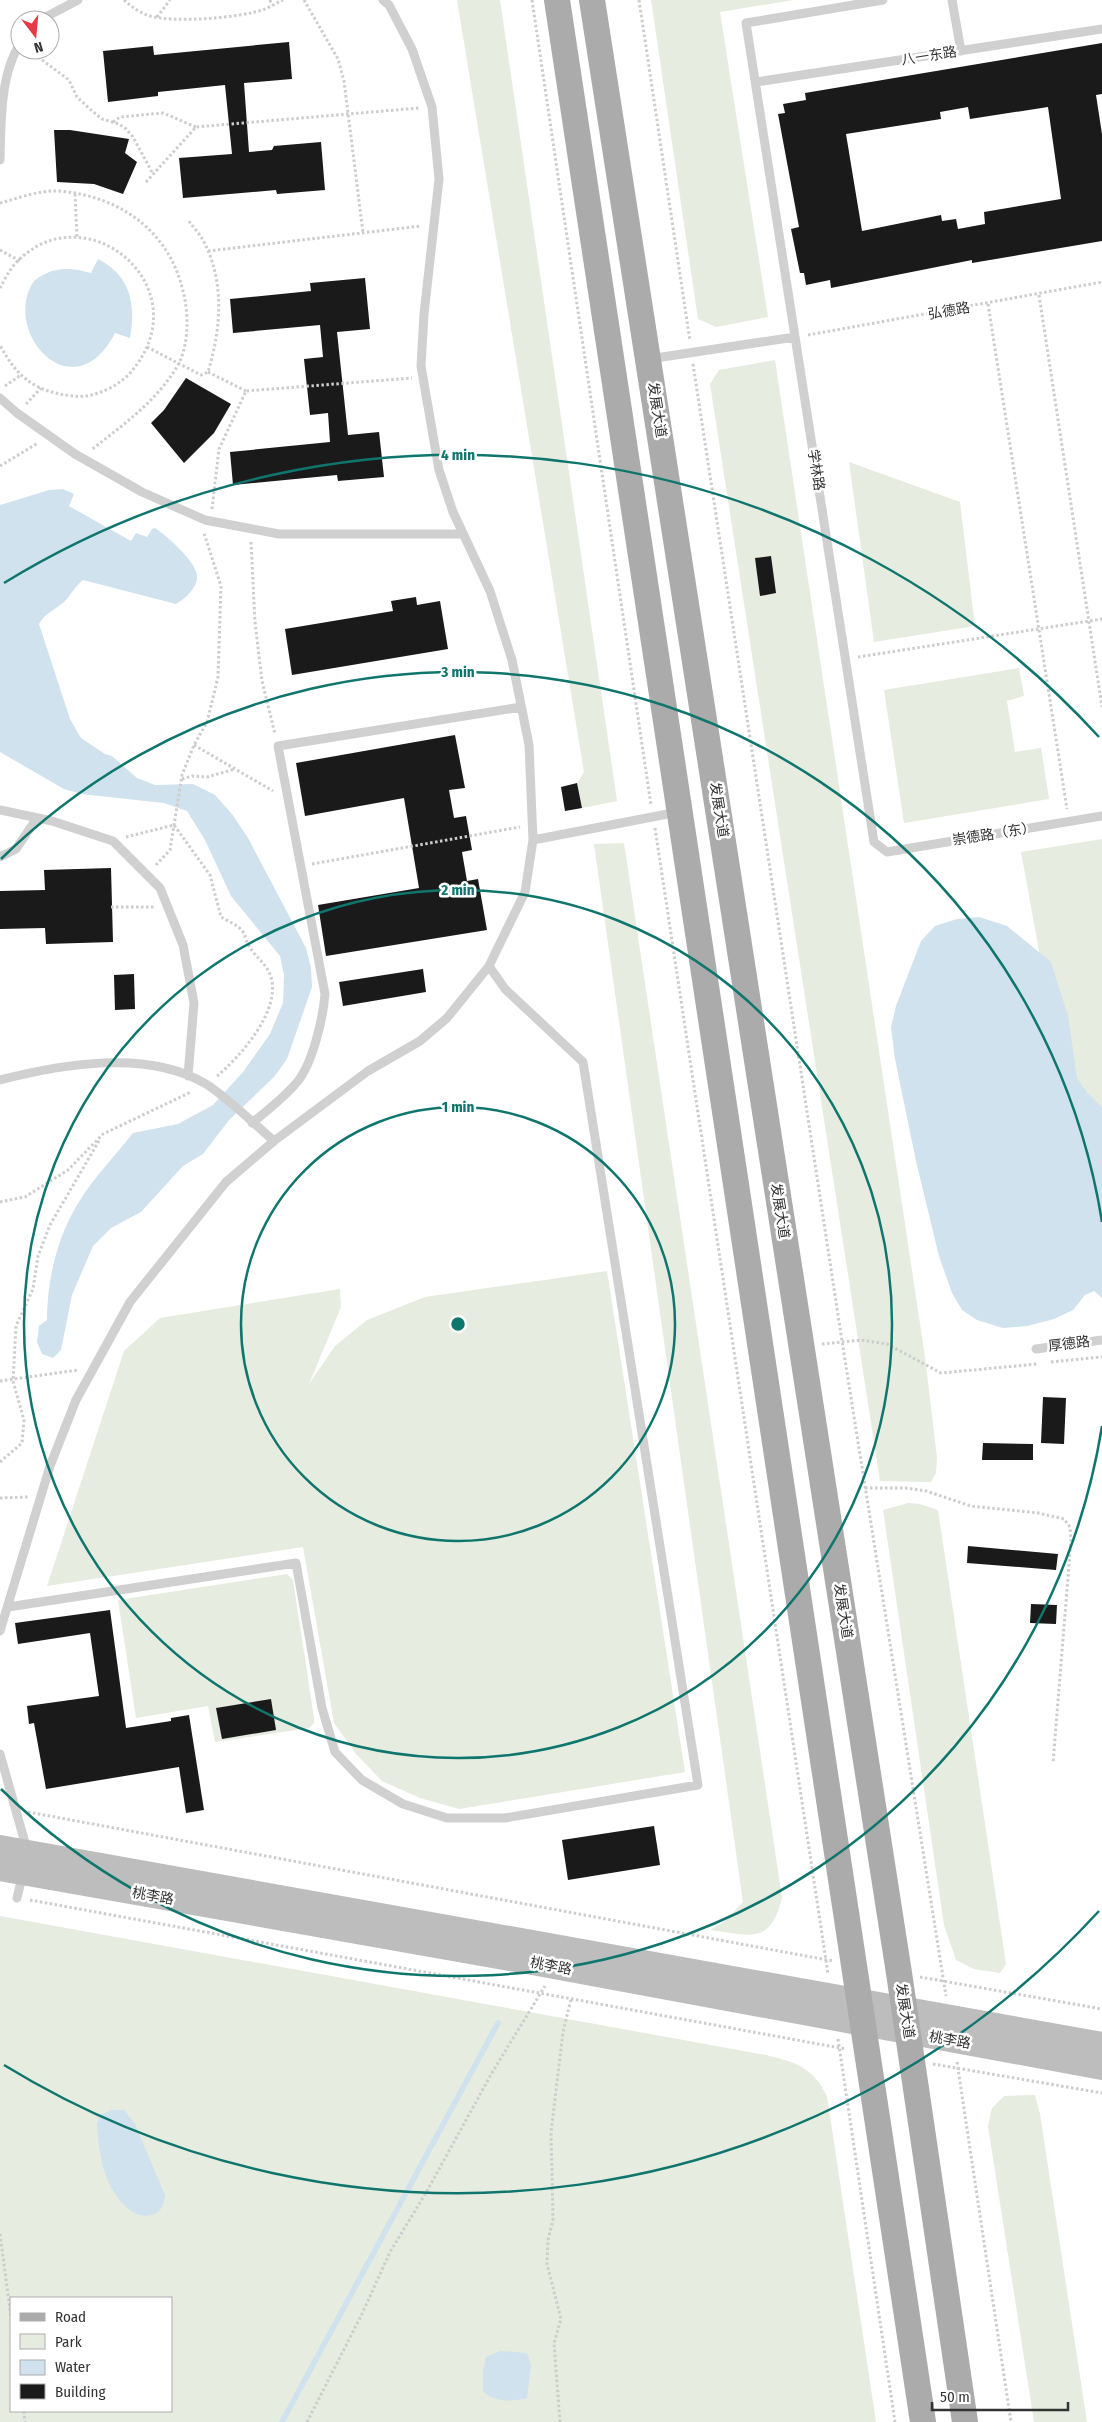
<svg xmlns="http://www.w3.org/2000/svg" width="1102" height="2422" font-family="'Fira Sans Condensed','Noto Sans SC',sans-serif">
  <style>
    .green { fill: #e6ecdf; fill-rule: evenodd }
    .water { fill: #cfe2ee }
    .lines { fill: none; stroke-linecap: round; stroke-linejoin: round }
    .stream { stroke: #cfe2ee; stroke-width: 5.5 }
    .building { fill: #1a1a1a; fill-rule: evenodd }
    .path { stroke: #cdcdcd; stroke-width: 3; stroke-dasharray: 2.5 2.5; stroke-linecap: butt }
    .service { stroke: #d0d0d0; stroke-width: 9 }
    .secondary { stroke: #bdbdbd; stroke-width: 24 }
    .primary { stroke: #ababab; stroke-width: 26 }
    .ring { fill: none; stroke: #0f766e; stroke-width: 2.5 }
    .labels { text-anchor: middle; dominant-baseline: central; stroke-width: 5; stroke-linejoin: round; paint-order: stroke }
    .street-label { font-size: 14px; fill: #333; stroke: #fff }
    .centre { fill: #0f766e; stroke: #fff; stroke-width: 2.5 }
    .ring-label { font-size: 15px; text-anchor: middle; font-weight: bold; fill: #0f766e; stroke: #fff; stroke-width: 5; stroke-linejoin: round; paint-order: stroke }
  </style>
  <rect width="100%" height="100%" fill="#fff"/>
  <path class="green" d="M457,0H500L617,801L582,808L577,783L584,772Z
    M651,0H794L720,12L768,317L716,327L698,319Z
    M775,360L925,1357L937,1458L936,1473L931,1482L880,1481L710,384L719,370Z
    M849,462L960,502L975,626L874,642Z
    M1019,668L1024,696L1007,701L1015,752L1041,748L1049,799L904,823L884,690Z
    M1102,839V1148L1076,1153L1021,852Z
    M624,843L782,1898C770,1946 750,1935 710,1930L725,1921L743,1902L594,844Z
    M607,1271L685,1772L459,1809L420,1798L382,1781L356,1754L334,1723L303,1547L47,1586L124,1351L160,1318L340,1289L341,1307L309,1384L335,1346L367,1320L425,1297Z
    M908,1503L920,1504L938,1510L1006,1964L1000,1973L974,1969L956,1960L944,1925L883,1510Z
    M287,1574L293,1580L314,1718V1723L309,1728L215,1742L208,1706L136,1718L118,1600Z
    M0,1916L766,2055C796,2063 812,2066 827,2096L876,2422H0ZM11,2298H171V2411H11Z
    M1035,2095L1040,2114L1087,2422H1034L988,2126L992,2108L1004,2096Z"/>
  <path class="water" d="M98,259C131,276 136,304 130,338L115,333C73,414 0,331 34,281C52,266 70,267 91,273Z
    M63,489L74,494L69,506L131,541L136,533L147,537L152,529L155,528C166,535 198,563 197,577C197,588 185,599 176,604L83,580C74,587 72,594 64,602C55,610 45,613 39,624L70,719L81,738L105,754L112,756L137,778L155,785L193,784L215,795L232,814L248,838L306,948L311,968L312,987L287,1059L274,1077L229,1120L203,1154L183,1166L141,1212L111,1228L93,1246L72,1295L61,1350L53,1358L42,1354L37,1342L39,1326L47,1320C47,1285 55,1247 71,1216C86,1185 112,1160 133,1133L178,1124L213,1105L243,1072L270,1034L283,1003L284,975L280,956L231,896L205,840L187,811L164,803L81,794L64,789L0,752V505L49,490Z
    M979,917L1007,926L1051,962L1068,1016L1077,1078L1085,1090L1102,1108V1298L1094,1291L1085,1295L1073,1310L1054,1319L1027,1326L1003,1328L977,1320L962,1310L952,1293L939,1256L916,1161L895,1059L891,1027L896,1006L921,941L935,926L957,919Z
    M111,2110H124L135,2124L165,2195C164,2204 162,2212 151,2215C131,2221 112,2193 106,2176C100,2160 98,2140 97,2123L101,2115Z
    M500,2351L527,2353L531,2365L527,2398C511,2402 496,2402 483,2392V2371L486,2357Z"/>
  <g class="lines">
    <path class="stream" d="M282,2422L498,2023"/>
  </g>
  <path class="building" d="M289,42L292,79L244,83L249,152L272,150L274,146L321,142L325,190L277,194L276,190L183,198L179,158L232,154L225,85L158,92V96L108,102L103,51L153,46L154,55Z
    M1102,43V94L1096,95L1102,134V241L972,263V260L831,288L830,280L806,285L804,273H800L791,229L799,227L778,114L785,113L783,104L806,100L805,93ZM968,107L970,119L1048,107L1061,199L984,212L985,224L958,229L956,219L942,221L941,215L862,231L846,134L941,119L940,112Z
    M54,130H70L129,139L125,153L137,162L123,194L94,184L57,182Z
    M365,278L370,329L337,332L348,435L379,432L384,477L338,481L337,475L233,485L230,452L330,442L328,413L310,415L304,359L323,357L320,325L233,333L230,299L311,291L310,283Z
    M186,378L231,404L214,433L184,463L151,423L164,410Z
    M771,556L776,593L760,596L755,558Z
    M416,597L417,605L440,601L448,649L292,675L285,629L393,611L391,601Z
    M455,735L465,788L449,790L454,818L466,816L472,850L462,852L467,881L478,879L487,930L326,956L318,905L419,888L404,798L305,816L296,763Z
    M577,783L582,808L565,811L561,787Z
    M111,868L113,942L46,944L45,928L0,929V891L45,890L44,870Z
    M423,969L426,992L343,1006L339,982Z
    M134,974L135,1009L115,1010L114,975Z
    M1043,1397L1066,1398L1064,1444L1041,1443Z
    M983,1443L1033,1444V1460H982Z
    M968,1546L1058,1554L1056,1570L967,1563Z
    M1031,1604L1057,1605L1056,1624L1030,1623Z
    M110,1610L126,1728L171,1721V1718L189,1715L204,1810L186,1813L179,1767L46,1789L34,1723L29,1724L27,1706L99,1696L90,1633L18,1644L15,1623Z
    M271,1699L276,1730L222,1739L216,1708Z
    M654,1826L660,1865L568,1880L562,1840Z"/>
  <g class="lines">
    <path class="path" d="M124,0C132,7 140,13 150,16C174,23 238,18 262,10C269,8 276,3 283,0
      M270,0L272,5
      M304,0L338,59L344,81L363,233
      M532,0L651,805
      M639,0L690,341
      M157,17L170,0
      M30,51L69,80L77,97L91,110L102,119L119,124L126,129L133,137L153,174
      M113,122L120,117L163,113L196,127
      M146,182L196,127L419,108
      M75,194L77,238
      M0,203C19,198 39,190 59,191C120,196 169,231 183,291C189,314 189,344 178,365C157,401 123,425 91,450
      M0,250L20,261
      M208,251L421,226
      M0,288C4,281 8,272 14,265C82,188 204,286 131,372C118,387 92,399 73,396C36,392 17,378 0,345
      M1039,295L1102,707
      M988,304L1067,809
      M808,335L1102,282
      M147,347L201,375L208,372C221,329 225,283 204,242C200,234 193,227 188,220
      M693,364L842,1341L946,1996
      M208,372L246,391
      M5,386L21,375
      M26,404L41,388
      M0,466L38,443
      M212,509L219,449L246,391L412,378
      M251,542L255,622L262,681L275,734
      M858,657L1102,619
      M194,745L273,791
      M182,779L192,776L207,777L235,769
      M655,828L828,1974
      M126,837L174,825L210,875L221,917C227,921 239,925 243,932C246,936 246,942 249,946C255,957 267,964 271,977C281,1011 240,1057 216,1077
      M312,864L520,827
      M156,865L170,850L182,775L194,745L207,722L218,677L221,586L204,533
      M111,907H154
      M0,1202L25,1197L68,1170L103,1134L191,1092
      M822,1344L861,1340L887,1344L941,1373L1037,1364
      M1051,1362L1102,1357
      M0,1381L78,1370
      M0,1462L22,1443L24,1420L13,1381L16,1326L33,1289L38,1256L50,1225L100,1139
      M865,1488H906L926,1491L971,1506L1038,1513L1064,1519L1070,1527L1071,1540L1053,1763
      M0,1498L28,1497
      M28,1812L833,1961
      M30,1900L846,2049
      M920,1977L1102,2009
      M838,2039L895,2422
      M957,2062L1011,2422
      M933,2064L1102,2093
      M0,2234L11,2317
      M24,2411L25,2422
      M307,2422L361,2316L390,2252L427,2191L493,2071L545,1986
      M560,2422L554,2343L561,2319L547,2264L548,2240L553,2220L551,2132L563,2032L571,1999"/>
    <path class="service" d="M883,0L746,23L874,842L887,852L1102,816
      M952,0L961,51
      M40,20L78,0
      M756,82L1102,29
      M0,160C1,123 0,74 20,44
      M649,359L795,337
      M0,398L17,413L75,454L142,492L205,520L279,534H463
      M0,810L52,821L113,841L160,888L183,945L194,1003L188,1076
      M533,840L678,812
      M0,857L16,849L37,818
      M0,1080C62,1064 148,1049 206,1084C227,1097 254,1124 274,1141
      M252,1123C268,1110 285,1097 298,1081C313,1062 323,1018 325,994L278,746L521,707
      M1036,1349L1102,1340
      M8,1607L296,1563L322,1708L335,1752L362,1780L403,1804L447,1818H505L698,1785L583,1062L505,989L489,966
      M0,1631L50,1466L76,1400L130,1302L226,1182L274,1141L368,1071L420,1041L447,1018L489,966L525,892L533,840L529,745L512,660L490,591L453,512L439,470L421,366L424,314L439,179L432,107L412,49L389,5L383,0
      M0,1754L27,1850
      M17,1898L23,1873"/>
    <path class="secondary" d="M0,1847L1102,2044
      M0,1869L516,1960L1102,2068"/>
    <path class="primary" d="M557,0L923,2422
      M592,0L899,1973L965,2422"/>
  </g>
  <g class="ring">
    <circle cx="458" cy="1324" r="217"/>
    <circle cx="458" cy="1324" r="434"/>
    <path d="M1102 1426A652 652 0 0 1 1 1789M1 859A652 652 0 0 1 1102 1222"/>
    <path d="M1099 1911A869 869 0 0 1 4 2065M4 583A869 869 0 0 1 1099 737"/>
  </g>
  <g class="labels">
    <g class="street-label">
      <text transform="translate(929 56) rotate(-9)">八一东路</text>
      <text transform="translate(949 311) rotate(-10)">弘德路</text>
      <text transform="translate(657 410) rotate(81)">发展大道</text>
      <text transform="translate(816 470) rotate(81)">学林路</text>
      <text transform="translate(719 810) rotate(81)">发展大道</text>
      <text transform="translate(994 834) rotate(-9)">崇德路（东）</text>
      <text transform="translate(780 1211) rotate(81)">发展大道</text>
      <text transform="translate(1069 1344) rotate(-7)">厚德路</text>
      <text transform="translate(843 1611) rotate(81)">发展大道</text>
      <text transform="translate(153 1896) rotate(10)">桃李路</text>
      <text transform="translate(551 1966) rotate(11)">桃李路</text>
      <text transform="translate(905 2011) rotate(81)">发展大道</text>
      <text transform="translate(950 2040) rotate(10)">桃李路</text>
    </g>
  </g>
  <circle cx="458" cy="1324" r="8" class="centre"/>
  <g class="ring-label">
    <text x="458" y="460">4 min</text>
    <text x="458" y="677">3 min</text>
    <text x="458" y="895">2 min</text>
    <text x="458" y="1112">1 min</text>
  </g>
  <rect x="10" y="2297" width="162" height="115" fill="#ffffff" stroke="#adadad"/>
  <rect x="20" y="2313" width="25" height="8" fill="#ababab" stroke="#adadad"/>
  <text x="55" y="2322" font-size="15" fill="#333333">Road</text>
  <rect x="20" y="2334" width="25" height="15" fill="#e6ecdf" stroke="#adadad"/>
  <text x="55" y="2347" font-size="15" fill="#333333">Park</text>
  <rect x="20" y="2360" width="25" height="15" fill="#cfe2ee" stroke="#adadad"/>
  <text x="55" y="2372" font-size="15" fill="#333333">Water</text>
  <rect x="20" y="2384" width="25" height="15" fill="#1a1a1a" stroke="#adadad"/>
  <text x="55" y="2397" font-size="15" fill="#333333">Building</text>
  <g transform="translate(35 35) rotate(164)"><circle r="24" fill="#ffffff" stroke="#adadad"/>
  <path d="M0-4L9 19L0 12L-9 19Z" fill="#e63946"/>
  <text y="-8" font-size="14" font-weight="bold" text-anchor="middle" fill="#333333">N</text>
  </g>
  <path d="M932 2402v8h136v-8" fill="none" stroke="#333333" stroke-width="2.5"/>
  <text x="940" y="2402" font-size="15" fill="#333333" stroke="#ffffff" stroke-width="4" paint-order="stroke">50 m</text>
</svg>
